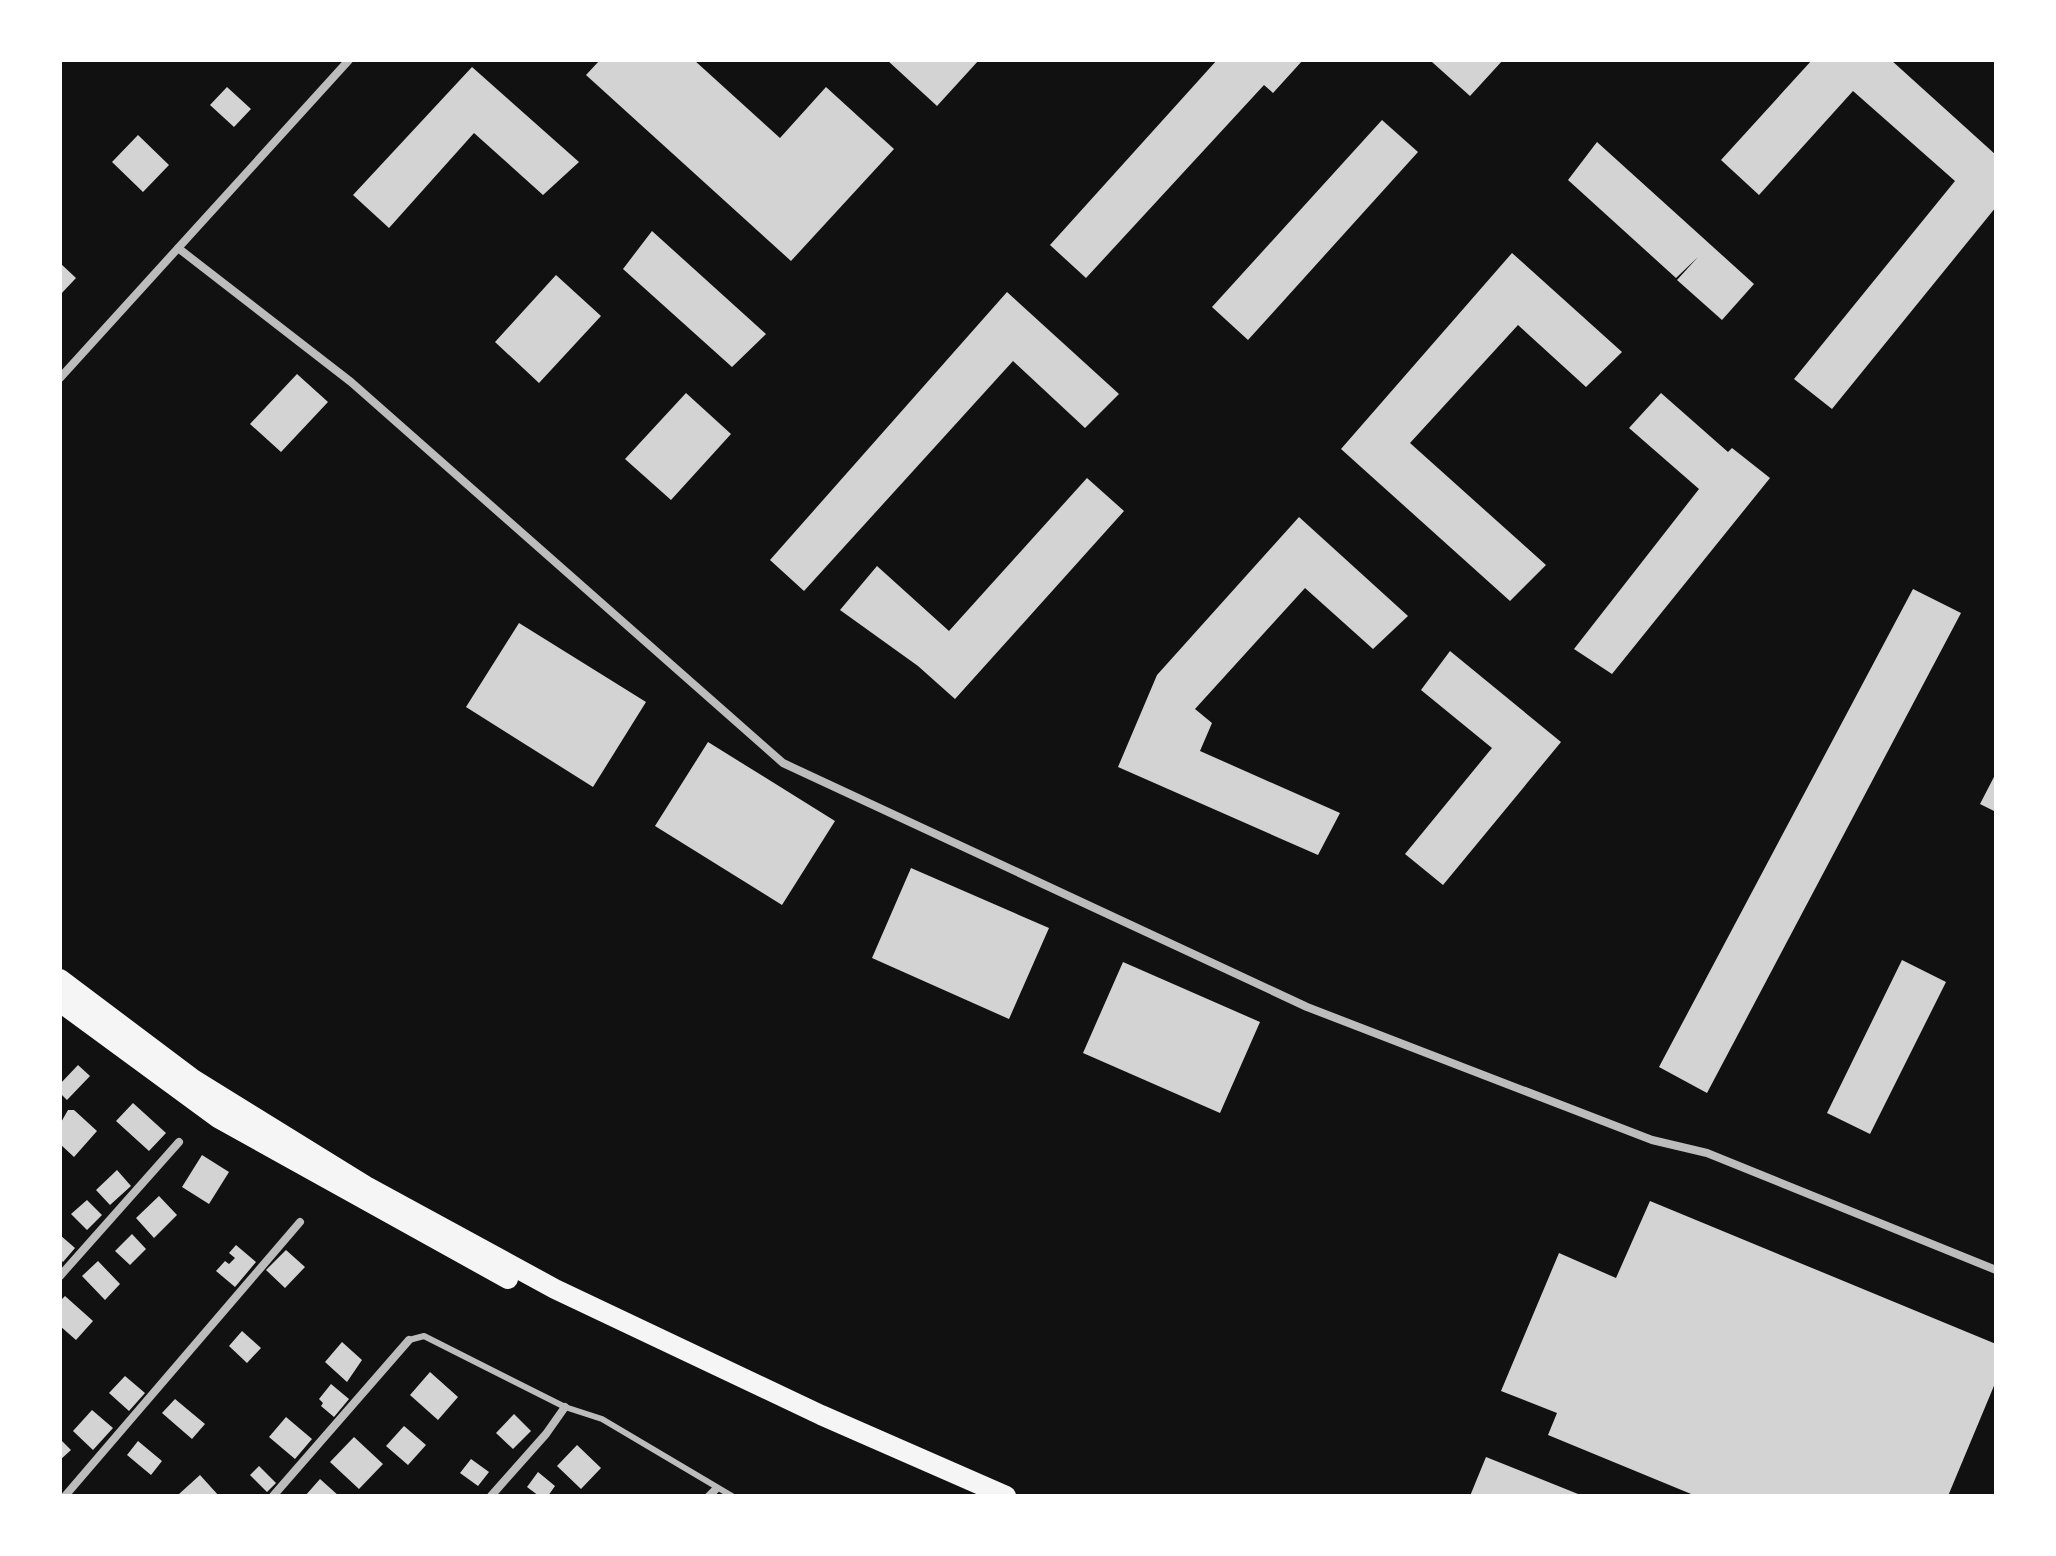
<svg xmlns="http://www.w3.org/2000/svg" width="2056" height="1556" font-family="'Roboto Condensed',sans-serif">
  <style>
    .building { fill: #d3d3d3 }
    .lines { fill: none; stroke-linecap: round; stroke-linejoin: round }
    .service { stroke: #bcbcbc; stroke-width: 6 }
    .minor { stroke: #bcbcbc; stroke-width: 8 }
    .trunk { stroke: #f5f5f5; stroke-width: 20 }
  </style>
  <rect width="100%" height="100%" fill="#111"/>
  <path class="building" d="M600,60H694L780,138L826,87L894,149L791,261L586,75Z
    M887,60H979L937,106Z
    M1217,60H1303L1273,93L1264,85L1086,278L1050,245Z
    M1434,60H1503L1470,96L1432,62Z
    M1812,60H1891L1996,155V207L1832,409L1794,379L1955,181L1853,91L1759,195L1721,160Z
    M472,67L579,162L543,195L474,133L389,228L353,195Z
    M227,87L251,109L234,127L210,105Z
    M1382,120L1418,152L1248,340L1212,307Z
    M138,135L169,165L143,192L112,162Z
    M1597,142L1754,284L1722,320L1677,280L1698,257L1676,278L1568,180Z
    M652,231L766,334L732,367L623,269Z
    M1512,253L1622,352L1586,387L1518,325L1410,443L1546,565L1510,601L1341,449Z
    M60,263L76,278L60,295Z
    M556,275L601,316L539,383L495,342Z
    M1007,292L1119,394L1085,428L1013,361L804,591L770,560Z
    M297,374L328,402L281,452L250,424Z
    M686,393L731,434L671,500L625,459Z
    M1661,393L1728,452L1732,448L1770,478L1612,674L1574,649L1699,489L1629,428Z
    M1087,478L1124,511L955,699L918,666L840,610L877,566L949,631Z
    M1299,517L1408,616L1373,649L1305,588L1195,709L1212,723L1200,751L1340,813L1318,855L1118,767L1157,675Z
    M1913,589L1961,613L1707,1093L1659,1067Z
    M519,623L646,702L593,787L466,707Z
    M1450,651L1561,742L1443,885L1405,854L1492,748L1421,690Z
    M708,742L835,821L782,905L655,826Z
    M1996,773V812L1980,804Z
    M911,868L1049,928L1009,1019L872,958Z
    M1902,960L1946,982L1870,1134L1827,1113Z
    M1123,962L1260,1022L1220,1113L1083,1053Z
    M78,1065L90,1076L67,1100L60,1093V1084Z
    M133,1103L166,1133L149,1151L116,1121Z
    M68,1110H74L97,1131L74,1157L60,1144V1124Z
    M202,1155L229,1172L209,1204L182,1187Z
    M117,1170L131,1186L110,1205L96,1190Z
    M159,1196L177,1215L154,1238L136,1218Z
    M87,1200L102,1215L87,1230L71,1214Z
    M1650,1201L1996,1344V1381L1948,1496H1696L1548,1435L1557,1413L1501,1391L1559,1253L1616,1278Z
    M132,1234L146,1249L130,1265L115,1251Z
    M60,1235L75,1248L63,1262L60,1259Z
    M236,1245L256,1262L235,1287L216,1271L225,1261L229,1264L235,1258L229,1253Z
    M286,1250L305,1267L285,1288L266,1270Z
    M98,1261L120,1284L105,1300L82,1276Z
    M65,1296L93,1321L76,1340L60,1326V1301Z
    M242,1331L261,1348L247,1363L229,1346Z
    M342,1342L362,1360L347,1382L325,1362Z
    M430,1372L458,1397L438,1420L410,1395Z
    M125,1376L145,1393L129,1411L109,1393Z
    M331,1384L349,1399L334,1417L321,1406L323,1403L319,1399Z
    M175,1399L205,1424L192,1439L162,1413Z
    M92,1410L113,1428L93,1450L73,1431Z
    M514,1414L531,1431L513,1449L496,1433Z
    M286,1417L312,1439L295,1459L269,1437Z
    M404,1426L426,1445L408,1465L386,1446Z
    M354,1437L383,1464L359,1489L330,1462Z
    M60,1439L71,1450L60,1460Z
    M138,1441L162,1461L151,1475L127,1455Z
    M577,1445L601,1468L581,1489L557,1466Z
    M1486,1457L1583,1496H1470Z
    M471,1459L489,1472L478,1486L460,1473Z
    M259,1466L276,1483L267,1492L250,1475Z
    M538,1472L555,1486L548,1496H539L527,1487Z
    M200,1475L219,1496L179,1494Z
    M320,1479L339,1496H305Z"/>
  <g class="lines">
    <path class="service" d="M409,1340L424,1336L565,1407L602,1419L732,1496"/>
    <path class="minor" d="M178,248L351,382L783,763L1307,1007L1652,1140L1707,1153L1996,1270
      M60,378L349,60
      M60,1276L179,1142
      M65,1496L300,1222
      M273,1496L409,1340
      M491,1496L546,1434L565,1407
      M709,1496L716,1489"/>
    <path class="trunk" d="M60,979L193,1079L366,1186L555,1289L821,1415L1006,1496
      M60,1002L218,1118L508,1279"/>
  </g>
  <rect width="2056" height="1556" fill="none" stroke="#ffffff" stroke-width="124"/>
</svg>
